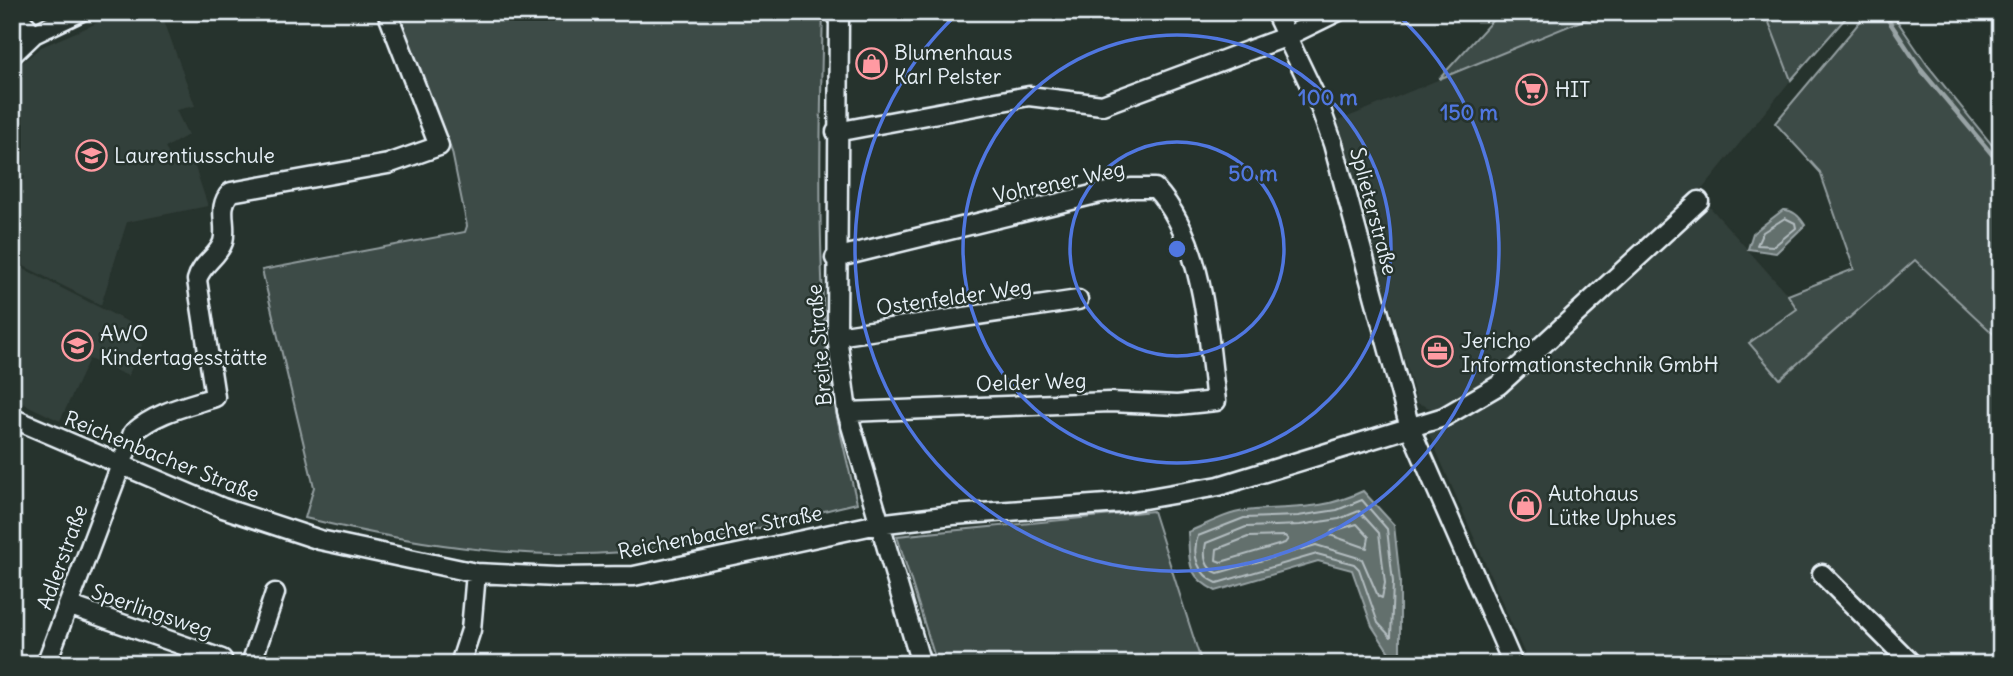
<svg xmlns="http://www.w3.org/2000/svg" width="2013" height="676" font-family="Delius,sans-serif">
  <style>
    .built { fill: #333f3a }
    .green { fill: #3e4b47; stroke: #939ea0; stroke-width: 2 }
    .water { fill: #636f6d; stroke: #98a3a5; stroke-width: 2 }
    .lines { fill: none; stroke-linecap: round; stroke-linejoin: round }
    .shore { stroke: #b3bdc0; stroke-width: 2 }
    .stream { stroke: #98a3a5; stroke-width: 4.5 }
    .minor-casing { stroke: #e8f1f8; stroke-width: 23 }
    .minor { stroke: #26332d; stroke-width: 18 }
    .ring { fill: none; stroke: #5077e0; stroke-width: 3.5 }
    .labels { text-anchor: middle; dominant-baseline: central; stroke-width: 5; stroke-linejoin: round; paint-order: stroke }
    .poi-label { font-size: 21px; fill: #e8f1f8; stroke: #26332d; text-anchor: start }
    .street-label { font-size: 21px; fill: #e8f1f8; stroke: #26332d }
    .centre { fill: #5077e0; stroke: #26332d; stroke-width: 3.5 }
    .ring-label { font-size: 21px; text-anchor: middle; font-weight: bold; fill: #5077e0; stroke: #26332d; stroke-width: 5; stroke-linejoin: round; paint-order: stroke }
  </style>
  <rect width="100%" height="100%" fill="#26332d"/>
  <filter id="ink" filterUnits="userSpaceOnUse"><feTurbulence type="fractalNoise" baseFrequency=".0143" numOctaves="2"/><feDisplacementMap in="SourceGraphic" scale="14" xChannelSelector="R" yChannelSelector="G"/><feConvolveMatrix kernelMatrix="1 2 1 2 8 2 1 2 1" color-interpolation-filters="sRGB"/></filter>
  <g filter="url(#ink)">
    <path class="built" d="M123,12H161L195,106L176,110L188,135L165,148L172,160L189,149L208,206L127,222L101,305L12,260V203L25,177L12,164V71L41,47Z
      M1603,12H1765L1791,80L1704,187L1492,376L1435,410L1417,403L1338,121Z
      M1708,205L1788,295L1797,309L1915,260L2001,341V664H1529L1429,434L1502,390Z
      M12,263L148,332L128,376L89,359L60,421L12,398Z"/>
    <path class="green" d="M397,12H823C820,120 818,229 825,336C829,392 844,448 857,503C795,517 732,538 670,547C549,565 423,547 305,518L314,487L262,270L465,232L467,226L452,152Z
      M1500,12H1603L1439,79Z
      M1765,12H1851L1791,80Z
      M1868,12H1891L1928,66L2001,156V341L1915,260L1780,379L1749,343L1797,309L1788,295L1854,269L1820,172L1775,123Z
      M1153,511L1202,664H937L897,536Z"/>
    <path class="water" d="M1783,210C1793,209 1800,217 1805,225L1776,253L1748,249L1753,233Z
      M1363,491L1394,525L1400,581V657H1392L1372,626L1352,570L1318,561L1216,591C1186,576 1190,563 1188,532C1206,525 1226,513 1245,511C1291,505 1317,513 1363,491Z"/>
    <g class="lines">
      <path class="shore" d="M1785,218L1795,223L1796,228L1774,246L1757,245L1763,232Z
        M1362,500L1387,529L1393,582L1391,637L1378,623L1359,569L1354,564L1317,554L1217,583C1198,575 1191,555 1198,536L1244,518L1298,516L1337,510Z
        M1359,511L1379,533L1385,583L1382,598L1378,596L1362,559L1316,545L1218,573C1205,569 1203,556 1206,543L1246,527L1300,525L1339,519Z
        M1357,524L1369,537L1367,548L1330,535L1332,531Z
        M1285,536L1288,539L1285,543L1221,562L1216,560L1217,549L1248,537Z"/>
      <path class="stream" d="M1883,12L1922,71L2001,165"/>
      <defs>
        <path id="minor" d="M13,12L34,34
          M839,12L837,336L847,412L921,664
          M1275,12L1319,104L1333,144L1410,428L1513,664
          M12,55L34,34L80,12
          M836,132L1029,96L1102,105L1288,36L1337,12
          M835,258L1096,194L1131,188H1155C1205,242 1207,332 1216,401L1177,405L1110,402L847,412
          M837,336L1078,300
          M12,418L223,508L320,540L476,573L556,577L634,576L878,524L953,515L1121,503L1219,486L1444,417L1499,385L1699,201
          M1822,574L1912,664
          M68,605L222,659L220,664
          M46,664L133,433C156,412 187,406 215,397L197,280C201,264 218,257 223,242C228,223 216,208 231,192L388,164L439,146L387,12
          M251,664L275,593
          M460,664L471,630L476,573"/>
      </defs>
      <use href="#minor" class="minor-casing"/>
      <use href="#minor" class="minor"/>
    </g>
  </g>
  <g class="ring">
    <circle cx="1177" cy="249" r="107"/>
    <circle cx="1177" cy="249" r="214"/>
    <path d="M1397 14A322 322 0 1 1 957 14"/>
  </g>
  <defs>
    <symbol id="shop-ring" viewBox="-11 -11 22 22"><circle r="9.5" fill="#26332d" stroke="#ff9aa2" stroke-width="1.5"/><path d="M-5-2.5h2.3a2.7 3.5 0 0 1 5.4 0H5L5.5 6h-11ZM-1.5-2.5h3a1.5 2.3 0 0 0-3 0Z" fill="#ff9aa2"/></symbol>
    <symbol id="supermarket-ring" viewBox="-11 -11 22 22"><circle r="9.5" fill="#26332d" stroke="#ff9aa2" stroke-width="1.5"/><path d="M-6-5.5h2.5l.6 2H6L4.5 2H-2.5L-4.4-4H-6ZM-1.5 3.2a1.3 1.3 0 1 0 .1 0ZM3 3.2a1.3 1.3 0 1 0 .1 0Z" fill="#ff9aa2"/></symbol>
    <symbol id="school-ring" viewBox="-11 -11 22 22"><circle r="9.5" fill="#26332d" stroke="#ff9aa2" stroke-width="1.5"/><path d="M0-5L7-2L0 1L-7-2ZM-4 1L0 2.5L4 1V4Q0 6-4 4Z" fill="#ff9aa2"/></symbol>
    <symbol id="office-ring" viewBox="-11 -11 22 22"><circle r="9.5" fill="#26332d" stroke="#ff9aa2" stroke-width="1.5"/><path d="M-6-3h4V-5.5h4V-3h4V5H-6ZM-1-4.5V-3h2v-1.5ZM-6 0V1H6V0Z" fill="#ff9aa2"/></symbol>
  </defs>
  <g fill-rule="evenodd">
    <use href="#shop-ring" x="854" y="46" width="35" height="35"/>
    <use href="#supermarket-ring" x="1514" y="72" width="35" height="35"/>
    <use href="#school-ring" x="74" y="138" width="35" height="35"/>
    <use href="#school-ring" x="60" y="328" width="35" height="35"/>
    <use href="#office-ring" x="1420" y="334" width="35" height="35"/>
    <use href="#shop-ring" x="1508" y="488" width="35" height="35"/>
  </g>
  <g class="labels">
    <g class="poi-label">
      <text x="894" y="52">Blumenhaus<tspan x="894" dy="24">Karl Pelster</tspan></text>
      <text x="1555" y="89">HIT</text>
      <text x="114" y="155">Laurentiusschule</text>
      <text x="100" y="333">AWO<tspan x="100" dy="24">Kindertagesstätte</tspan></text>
      <text x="1461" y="340">Jericho<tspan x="1461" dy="24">Informationstechnik GmbH</tspan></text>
      <text x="1548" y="493">Autohaus<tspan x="1548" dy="24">Lütke Uphues</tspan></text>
    </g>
    <g class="street-label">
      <text transform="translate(1059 182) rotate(-12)">Vohrener Weg</text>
      <text transform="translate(1374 211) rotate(75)">Splieterstraße</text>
      <text transform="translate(954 297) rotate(-8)">Ostenfelder Weg</text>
      <text transform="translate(819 345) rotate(-95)">Breite Straße</text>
      <text transform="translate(1031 382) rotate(-2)">Oelder Weg</text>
      <text transform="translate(162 456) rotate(22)">Reichenbacher Straße</text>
      <text transform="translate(720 532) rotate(-11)">Reichenbacher Straße</text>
      <text transform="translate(62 557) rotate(-70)">Adlerstraße</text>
      <text transform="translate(152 611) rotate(19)">Sperlingsweg</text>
    </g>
  </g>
  <circle cx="1177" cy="249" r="10" class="centre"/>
  <g class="ring-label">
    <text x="1328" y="105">100 m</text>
    <text x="1469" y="120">150 m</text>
    <text x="1253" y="181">50 m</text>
  </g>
  <rect width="2013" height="676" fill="none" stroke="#26332d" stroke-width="42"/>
  <rect x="21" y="21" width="1971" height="634" fill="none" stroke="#e8f1f8" stroke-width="2.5" filter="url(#ink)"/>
</svg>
